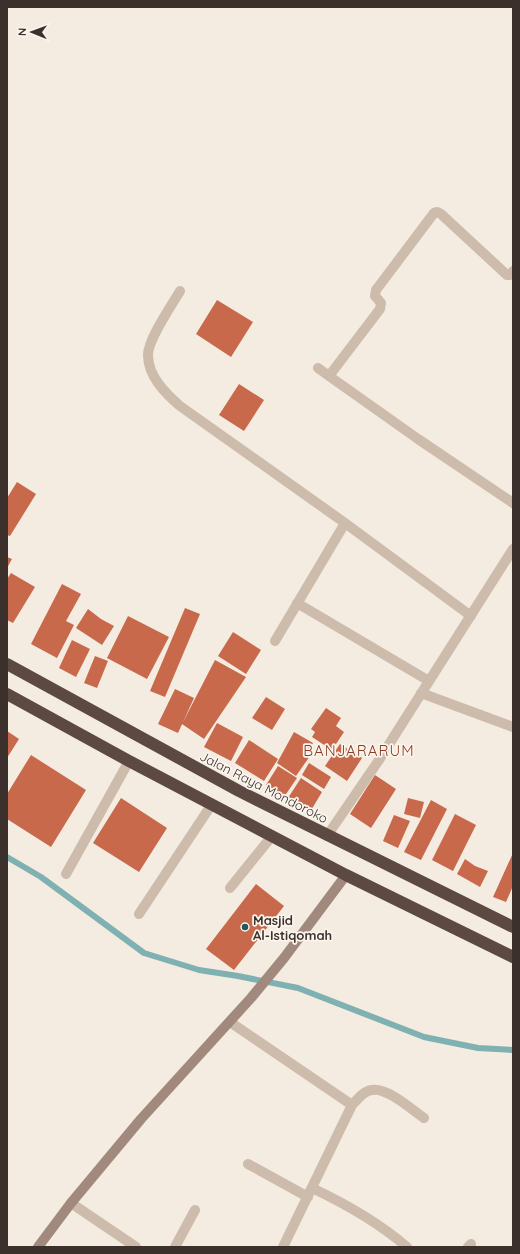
<svg xmlns="http://www.w3.org/2000/svg" width="520" height="1254" font-family="Quicksand,sans-serif">
  <style>
    .lines { fill: none; stroke-linecap: round; stroke-linejoin: round }
    .stream { stroke: #7fb0b2; stroke-width: 6 }
    .building { fill: #c8694b }
    .lane { stroke: #cdbbac; stroke-width: 10 }
    .street { stroke: #cdbbac; stroke-width: 10 }
    .secondary { stroke: #a18a7d; stroke-width: 10 }
    .highway { stroke: #5c4a42; stroke-width: 12 }
    .poi-dot { fill: #1f5a5e; stroke: #fbf5ee; stroke-width: 1.5 }
    .labels { text-anchor: middle; dominant-baseline: central; stroke-width: 3.5; stroke-linejoin: round; paint-order: stroke }
    .street-label { font-size: 13px; fill: #3b302b; stroke: #fbf5ee }
    .poi-label { font-size: 13px; font-weight: bold; fill: #3b302b; stroke: #fbf5ee; text-anchor: start }
    .quarter-label { font-size: 15px; letter-spacing: 1px; fill: #8c3b22; stroke: #fbf5ee }
  </style>
  <rect width="100%" height="100%" fill="#f4ebe1"/>
  <g class="lines">
    <path class="stream" d="M7,857L41,877L144,953L199,970L238,976L298,988L424,1037L478,1048L513,1050"/>
  </g>
  <path class="building" d="M217,300L253,322L231,357L196,334Z
    M239,384L264,400L244,431L219,415Z
    M17,482L36,494L10,536L7,535V498Z
    M7,557L12,559L7,568Z
    M11,573L35,587L13,623L7,620V579Z
    M62,584L81,594L66,621L74,625L57,658L31,644Z
    M185,608L200,614L165,697L150,691Z
    M88,609L101,619L114,626L102,645L76,628Z
    M128,616L169,637L147,679L107,658Z
    M233,632L261,650L246,674L218,656Z
    M72,640L90,649L76,677L59,668Z
    M95,656L108,661L97,688L84,683Z
    M215,660L246,677L204,739L182,724Z
    M175,689L194,698L178,733L158,724Z
    M266,697L285,709L272,730L252,718Z
    M326,708L341,718L336,726L344,732L332,750L312,737L315,732L311,729Z
    M217,723L243,737L231,761L204,747Z
    M7,731L19,739L7,758Z
    M294,732L313,743L307,754L310,756L296,776L277,763Z
    M249,740L278,759L264,781L235,763Z
    M340,744L362,758L347,781L325,766Z
    M31,755L86,790L51,847L7,819V794Z
    M309,763L331,777L324,789L302,775Z
    M278,766L297,778L284,797L266,785Z
    M375,775L396,789L371,828L350,814Z
    M301,778L322,792L310,812L288,798Z
    M121,798L167,828L139,872L93,843Z
    M408,798L424,802L420,818L404,814Z
    M431,800L447,809L421,860L404,852Z
    M455,814L476,825L453,871L432,860Z
    M394,815L410,821L398,848L383,841Z
    M513,853V886L506,902L493,897Z
    M465,859L475,866L488,871L480,887L457,874Z
    M256,884L284,906L234,970L206,949Z"/>
  <g class="lines">
    <path class="lane" d="M66,874L129,761
      M230,888L272,836
      M139,914L212,804"/>
    <path class="street" d="M513,271L510,275H507L441,214L437,212L434,213L376,290L375,296L381,303L380,309L329,376L418,439L513,503
      M180,291C172,305 148,339 148,355C148,376 165,393 180,406L345,523L471,616
      M318,368L329,376
      M297,603L429,681
      M275,641L345,523
      M421,693L513,727
      M327,836L379,760L513,549
      M230,1022L352,1105
      M248,1164L308,1197
      M312,1188C346,1204 379,1223 407,1247
      M71,1203L136,1247
      M175,1247L195,1210
      M283,1247L352,1105C357,1100 363,1091 372,1090C387,1087 412,1110 424,1118
      M468,1247L471,1244"/>
    <path class="secondary" d="M38,1247L71,1203L141,1119L251,998L284,958L346,875"/>
    <path class="highway" d="M7,664L239,791L513,927
      M7,694L129,761L346,875L513,957"/>
  </g>
  <circle class="poi-dot" cx="245" cy="927" r="4"/>
  <g class="labels">
    <g class="street-label">
      <text transform="translate(264 787) rotate(27)">Jalan Raya Mondoroko</text>
    </g>
    <g class="poi-label">
      <text x="253" y="920">Masjid<tspan x="253" dy="15">Al-Istiqomah</tspan></text>
    </g>
    <g class="quarter-label">
      <text x="359" y="750">BANJARARUM</text>
    </g>
  </g>
  <rect width="520" height="1254" fill="none" stroke="#3b302b" stroke-width="16"/>
  <g transform="translate(32 32) rotate(271)" stroke="#fbf5ee" stroke-width="3" paint-order="stroke">
  <path d="M0-3L7 15L0 10L-7 15Z" fill="#3b302b"/>
  <text y="-6" font-size="11" font-weight="bold" text-anchor="middle" fill="#3b302b">N</text>
  </g>
</svg>
